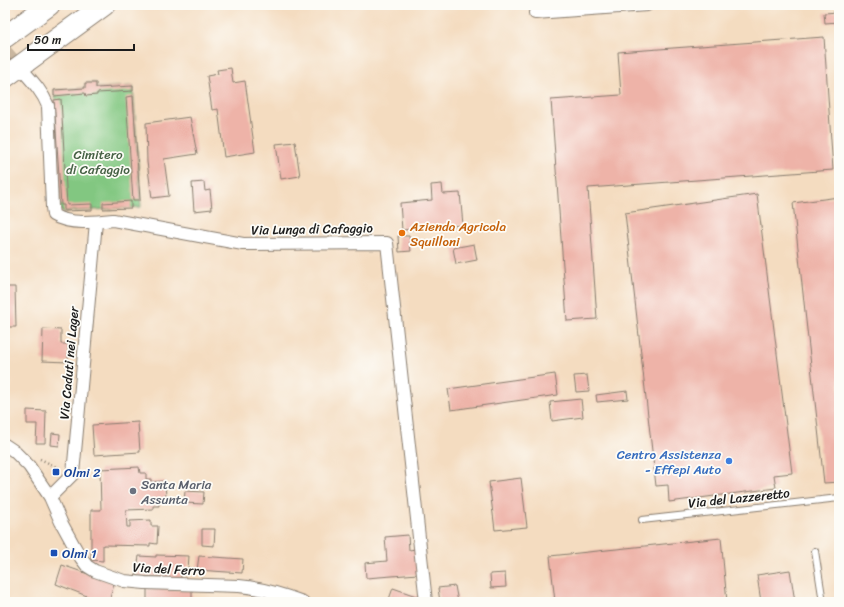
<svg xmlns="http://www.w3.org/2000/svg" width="844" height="607" font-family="Sriracha,sans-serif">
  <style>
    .green { fill: #82c781; stroke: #4f724e }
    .building { fill: #eeb3a8 }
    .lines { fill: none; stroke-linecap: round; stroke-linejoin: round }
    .street-tunnel { stroke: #c9b69f; stroke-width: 12; stroke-dasharray: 12 6; stroke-linecap: butt }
    .lane-casing { stroke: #887c6e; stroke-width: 8 }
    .street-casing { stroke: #887c6e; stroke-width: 14 }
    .highway-casing { stroke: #887c6e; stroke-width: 23 }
    .path { stroke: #887c6e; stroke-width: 2.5; stroke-dasharray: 1 3; stroke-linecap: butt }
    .lane { stroke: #fff; stroke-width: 6 }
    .street { stroke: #fff; stroke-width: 12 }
    .highway { stroke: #fff; stroke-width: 21 }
    .food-dot { fill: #e8710a; stroke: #fdfcf7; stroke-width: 1.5 }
    .shop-dot { fill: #3f7fe0; stroke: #fdfcf7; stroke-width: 1.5 }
    .transit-dot { fill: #1a4fb4; stroke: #fdfcf7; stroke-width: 1.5 }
    .worship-dot { fill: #6b7280; stroke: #fdfcf7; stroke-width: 1.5 }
    .labels { text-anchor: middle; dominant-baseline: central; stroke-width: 3.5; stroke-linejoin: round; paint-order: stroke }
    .park-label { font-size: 13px; fill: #456044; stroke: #fdfcf7 }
    .food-label { font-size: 13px; fill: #c56008; stroke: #fdfcf7; text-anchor: start }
    .street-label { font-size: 13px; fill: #1c1c1c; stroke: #fdfcf7 }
    .shop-label { font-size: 13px; fill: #366cbe; stroke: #fdfcf7; text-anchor: end }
    .transit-label { font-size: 13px; fill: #164399; stroke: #fdfcf7; text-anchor: start }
    .worship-label { font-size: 13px; fill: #5b616d; stroke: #fdfcf7; text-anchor: start }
  </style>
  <rect width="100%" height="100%" fill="#fdfcf7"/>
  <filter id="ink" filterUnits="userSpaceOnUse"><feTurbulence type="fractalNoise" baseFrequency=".025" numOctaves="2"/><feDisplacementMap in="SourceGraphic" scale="8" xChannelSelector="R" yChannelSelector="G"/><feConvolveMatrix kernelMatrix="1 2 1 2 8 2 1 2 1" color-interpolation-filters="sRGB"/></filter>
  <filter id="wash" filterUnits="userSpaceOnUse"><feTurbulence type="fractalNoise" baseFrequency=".012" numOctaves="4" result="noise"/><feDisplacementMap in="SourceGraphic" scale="16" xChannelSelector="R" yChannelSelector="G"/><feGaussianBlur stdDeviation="0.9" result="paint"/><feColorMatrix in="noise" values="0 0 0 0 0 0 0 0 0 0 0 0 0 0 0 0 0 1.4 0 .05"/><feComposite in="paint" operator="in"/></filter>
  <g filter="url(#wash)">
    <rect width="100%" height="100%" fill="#f4dcc0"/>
    <path class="green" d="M85,83H96V88L133,86L141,207L61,212L54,90L85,88Z"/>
    <g id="blocks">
      <path class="building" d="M839,12V22L825,23L824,13Z
        M824,37L833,170L588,188L597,319L567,321L551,100L621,95L618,52Z
        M231,68L233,83L245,81L255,152L224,157L218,109L212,110L207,76L218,74L217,70Z
        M85,83H96V88L133,86V91L97,93V95L86,96L85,93L54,96V90L85,88Z
        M133,96L140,200H133L126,97Z
        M61,99L67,205L92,204V210L64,211V205H61L54,100Z
        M190,117L197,154L164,159L169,196L152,198L147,162L146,123Z
        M295,142L300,176L281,179L276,144Z
        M204,182L205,191L210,190L212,209L194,211L192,183Z
        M442,184L443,194L460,193L463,225L402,230L400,203L432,200L431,185Z
        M757,194L792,473L774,475L776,488L669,502L668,485L656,486L625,213Z
        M839,197V482L824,483L793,203Z
        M131,201V208L103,209V203Z
        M398,236H409L411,251L399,252Z
        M474,244L477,260L456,264L453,248Z
        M5,287H15L16,327H5Z
        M43,329L61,330V344H68V362L42,361Z
        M555,374L558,395L451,410L448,389Z
        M587,375L589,391L576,392L574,376Z
        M627,391L628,399L597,402L596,395Z
        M581,399L583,417L552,421L550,402Z
        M27,410L46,411L45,443H36L37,424H27Z
        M138,422L140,452L94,455L92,425Z
        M52,433L60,434L59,446L51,445Z
        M139,467L140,473H146V479H151V482L165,481L166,498H158L159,506H153V509L126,510L127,527H130V521L151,520V526H158L157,544L150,543V546L103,545V561L91,560V510H101L100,469Z
        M521,478L527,527L495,530L489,482Z
        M185,491L204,492L203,504L184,503Z
        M202,529H215L214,546L202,545Z
        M408,535L409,550L416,549L418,574L366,578L365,563L387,561L385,537Z
        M721,538L727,602H555L550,556Z
        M156,555L189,556L188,569H181V578L136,576L139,556L156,557Z
        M199,556L243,559L242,573L197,570Z
        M62,565L114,583L109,602H91L92,598L56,584Z
        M790,570L795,602H761L757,575Z
        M505,573L506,587L491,588L490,574Z
        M455,586L458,602H440L438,588Z
        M393,588L419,597L417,602H388Z
        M147,589L192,590V602H147Z"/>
    </g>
  </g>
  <g filter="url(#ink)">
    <use href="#blocks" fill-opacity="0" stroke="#887c6e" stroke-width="1"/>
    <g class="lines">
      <path class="street-tunnel" d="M5,50L23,70"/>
      <defs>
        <path id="lane" d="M642,520L839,498
          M815,551L823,602"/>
        <path id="street" d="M535,13L647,5
          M25,73C34,83 43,93 48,106L52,207L53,215C69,225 96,222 113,220L243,244L387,243L426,602
          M5,445L14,451L29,466L50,497L61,522L73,544L81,558L87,566L95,571L124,581L145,583L239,586C261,588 282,594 303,602
          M50,497L73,474L96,222"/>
        <path id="highway" d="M5,37L49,5
          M5,77L104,5"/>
      </defs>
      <use href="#lane" class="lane-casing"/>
      <use href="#street" class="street-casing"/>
      <use href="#highway" class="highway-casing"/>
      <path class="path" d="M40,459L61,469"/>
      <use href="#lane" class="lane"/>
      <use href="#street" class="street"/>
      <use href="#highway" class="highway"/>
    </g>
  </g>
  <circle class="food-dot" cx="402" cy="233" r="4"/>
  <circle class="shop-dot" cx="729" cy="461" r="4"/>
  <g class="transit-dot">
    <rect x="52" y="468" width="8" height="8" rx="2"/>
    <rect x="50" y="549" width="8" height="8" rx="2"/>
  </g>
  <circle class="worship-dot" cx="133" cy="491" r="4"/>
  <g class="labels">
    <g class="park-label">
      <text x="98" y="154">Cimitero<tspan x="98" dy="15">di Cafaggio</tspan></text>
    </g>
    <g class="food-label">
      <text x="410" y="226">Azienda Agricola<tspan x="410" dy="15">Squilloni</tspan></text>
    </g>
    <g class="street-label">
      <text transform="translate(312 229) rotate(-1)">Via Lunga di Cafaggio</text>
      <text transform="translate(69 363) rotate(-85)">Via Caduti nei Lager</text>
      <text transform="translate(739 498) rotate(-6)">Via del Lazzeretto</text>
      <text transform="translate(169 569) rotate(3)">Via del Ferro</text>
    </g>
    <g class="shop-label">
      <text x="721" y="454">Centro Assistenza<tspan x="721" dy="15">- Effepi Auto</tspan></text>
    </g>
    <g class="transit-label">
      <text x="64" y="472">Olmi 2</text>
      <text x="62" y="553">Olmi 1</text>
    </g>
    <g class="worship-label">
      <text x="141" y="484">Santa Maria<tspan x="141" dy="15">Assunta</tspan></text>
    </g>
  </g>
  <rect width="844" height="607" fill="none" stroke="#fdfcf7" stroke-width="20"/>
  <path d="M28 44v6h106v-6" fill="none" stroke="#1c1c1c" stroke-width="2"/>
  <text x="34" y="44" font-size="12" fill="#1c1c1c" stroke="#fdfcf7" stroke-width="3" paint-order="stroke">50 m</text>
</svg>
